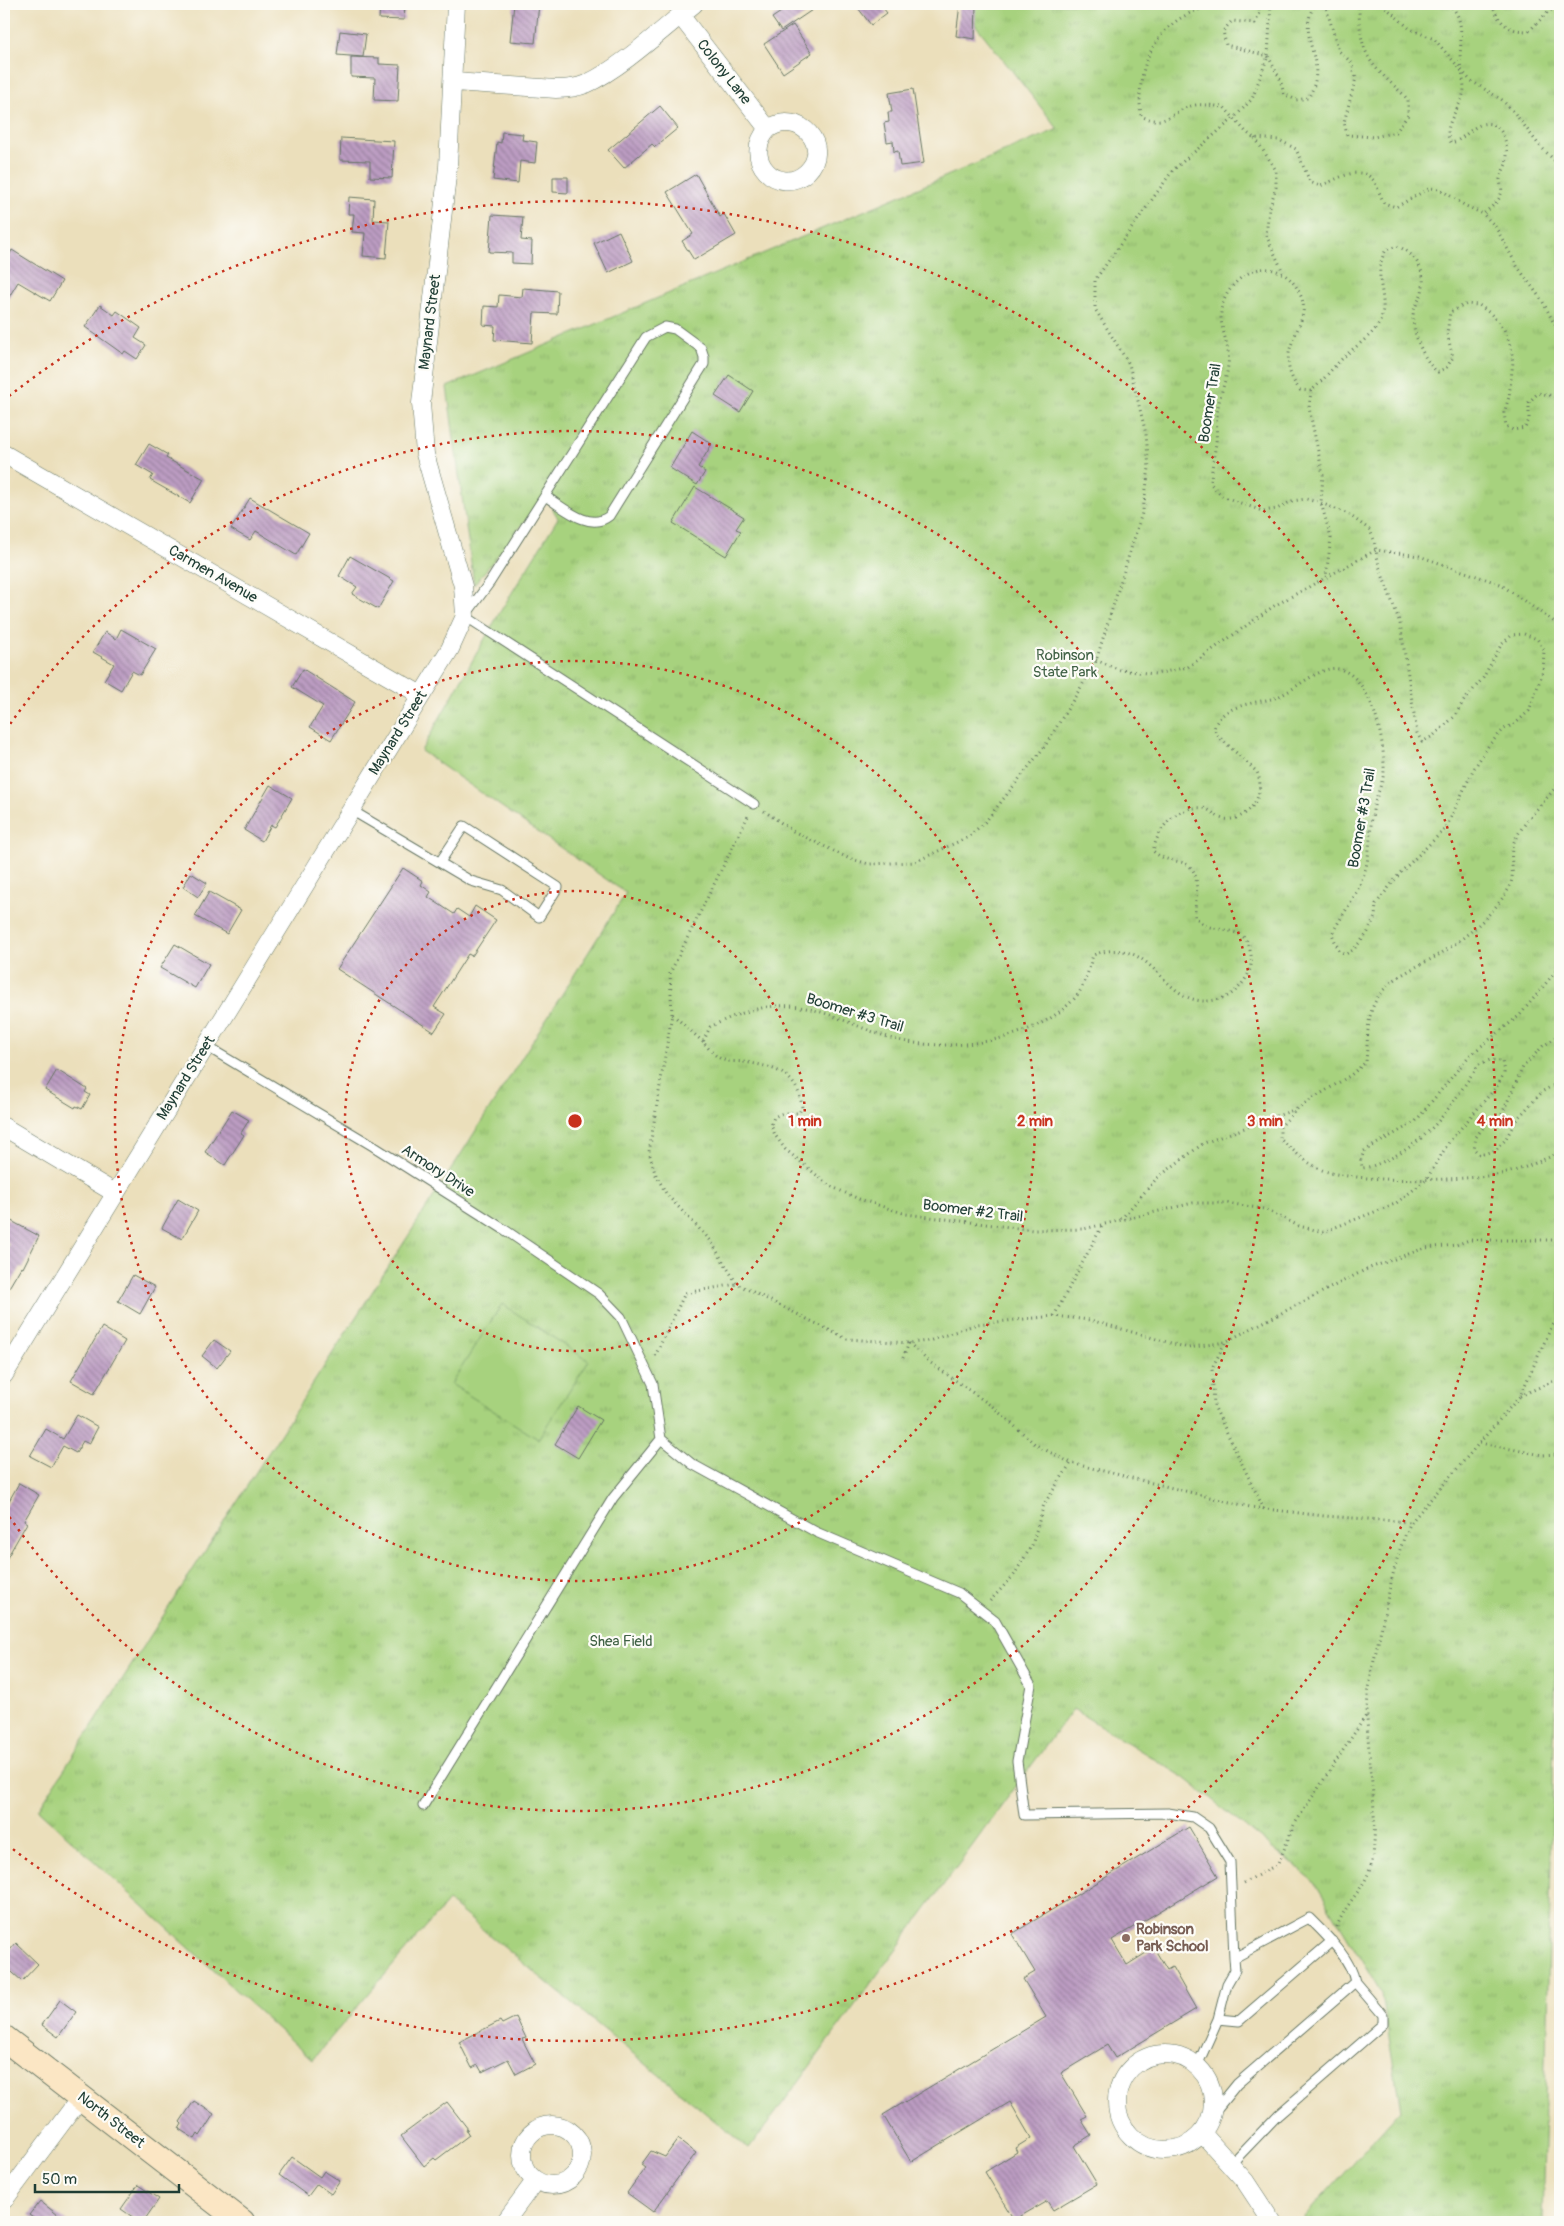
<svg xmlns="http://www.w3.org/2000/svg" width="1564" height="2226" font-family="Pangolin,sans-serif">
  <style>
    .park { fill: url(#park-tufts); stroke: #638859 }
    .pitch { fill: #a7d27e; stroke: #638859 }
    .building { fill: url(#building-back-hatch) }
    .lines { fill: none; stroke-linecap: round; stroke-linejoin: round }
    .service-casing { stroke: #667663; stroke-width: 11 }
    .minor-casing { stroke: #667663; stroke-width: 19 }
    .secondary-casing { stroke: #667663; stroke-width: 27 }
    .path { stroke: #667663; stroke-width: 3; stroke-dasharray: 1 4; stroke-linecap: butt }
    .service { stroke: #fff; stroke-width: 9 }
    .minor { stroke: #fff; stroke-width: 18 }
    .secondary { stroke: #fbe6c4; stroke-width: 25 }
    .ring { fill: none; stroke: #c8321e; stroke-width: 2.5; stroke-dasharray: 2.5 5 }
    .education-dot { fill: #8d6e63; stroke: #fdfcf7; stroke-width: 2 }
    .labels { text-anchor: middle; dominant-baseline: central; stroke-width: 4.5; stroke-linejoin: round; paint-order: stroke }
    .street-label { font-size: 15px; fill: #1f3d34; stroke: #fdfcf7 }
    .park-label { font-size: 15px; fill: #416246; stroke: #fdfcf7 }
    .education-label { font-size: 15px; font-weight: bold; fill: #785e54; stroke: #fdfcf7; text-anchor: start }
    .centre { fill: #c8321e; stroke: #fdfcf7; stroke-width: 2.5 }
    .ring-label { font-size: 15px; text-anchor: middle; font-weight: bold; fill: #c8321e; stroke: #fdfcf7; stroke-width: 4.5; stroke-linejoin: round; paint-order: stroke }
  </style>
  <defs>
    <pattern id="park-tufts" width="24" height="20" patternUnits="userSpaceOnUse" patternTransform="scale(1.25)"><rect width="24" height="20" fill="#a7d27e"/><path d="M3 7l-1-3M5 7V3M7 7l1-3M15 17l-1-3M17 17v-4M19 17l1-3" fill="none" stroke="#8fb56e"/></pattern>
    <pattern id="building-back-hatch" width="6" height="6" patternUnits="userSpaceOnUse" patternTransform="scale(1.25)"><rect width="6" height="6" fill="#bc9cc2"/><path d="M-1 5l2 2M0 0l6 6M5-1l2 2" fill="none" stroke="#98809e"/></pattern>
  </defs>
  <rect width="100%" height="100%" fill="#fdfcf7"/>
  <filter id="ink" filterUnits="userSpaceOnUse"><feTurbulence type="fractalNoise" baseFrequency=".02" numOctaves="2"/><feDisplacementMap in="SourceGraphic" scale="10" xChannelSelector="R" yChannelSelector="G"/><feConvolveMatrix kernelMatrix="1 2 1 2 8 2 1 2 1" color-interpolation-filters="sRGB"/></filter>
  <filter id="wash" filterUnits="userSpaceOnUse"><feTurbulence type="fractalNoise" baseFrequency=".0096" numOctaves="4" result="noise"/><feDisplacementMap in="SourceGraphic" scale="20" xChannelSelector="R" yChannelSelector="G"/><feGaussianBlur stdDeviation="1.12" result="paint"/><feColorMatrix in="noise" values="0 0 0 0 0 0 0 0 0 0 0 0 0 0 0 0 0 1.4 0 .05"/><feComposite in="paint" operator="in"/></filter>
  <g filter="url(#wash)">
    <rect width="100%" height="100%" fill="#ebdfbb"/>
    <path class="park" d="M959,4H1560V1501L1542,2222H1305L1304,2217L1401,2110L1382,1995L1314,1881L1185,1778L1073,1709L749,2149L448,1901L312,2060L38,1810L454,1165L626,893L421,751L500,612L558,518L545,496L474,585L447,387L1058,129Z"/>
    <path class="pitch" d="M502,1304L589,1361L538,1439L451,1384Z"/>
    <g id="blocks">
      <path class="building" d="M380,4H405L404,20L379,19Z
        M514,4H539L535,43L510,41Z
        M793,4H821L781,31L772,18Z
        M855,4H880L887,13L871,25Z
        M960,4H976L975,39L956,36Z
        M793,25L812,53L783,73L764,44Z
        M340,31L366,34L363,57L337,55Z
        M351,57L379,58V64L400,65L398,101L374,100L375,78L351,77Z
        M913,89L924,163L900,166L898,151L894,152L893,141L887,142L884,123L889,122L888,112H892L889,93Z
        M660,106L678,128L655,147L652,144L624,168L608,150Z
        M502,132L523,134L522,140L537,142L535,163L520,161L518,183L493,180L497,142L501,143Z
        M341,138L394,141L392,178L370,177V161L340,160Z
        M696,174L720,217L724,214L736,235L694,260L682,241L693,234L667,192Z
        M553,177H568V193L553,192Z
        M349,197L374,199L373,220L389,221L386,258L363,256L365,233L352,232L354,214H348Z
        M492,215L523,217L521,240L532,241L531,264L512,263V253L489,252Z
        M619,231L633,261L608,273L594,243Z
        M12,250L62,281L50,301L18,282L4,305V265Z
        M523,288L558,291L557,314L534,313L532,343L494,340L495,326L483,325L484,306L498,307L499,295L522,297Z
        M100,305L114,315L117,311L141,328L135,338L146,345L137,359L125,351L123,354L85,327Z
        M729,375L753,391L740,412L715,396Z
        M692,431L712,444L698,467L705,472L697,485L670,468Z
        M149,444L168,455L166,458L204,479L190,503L150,480L153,475L136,465Z
        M695,487L744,517L736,529L741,531L726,556L673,523Z
        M250,498L309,533L296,555L256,531L250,540L231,529Z
        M350,556L394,581L378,609L352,594L357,587L339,576Z
        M121,629L156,649L140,675L132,671L121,690L104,680L114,664L93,652L105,632L116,639Z
        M303,669L355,702L331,740L310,727L323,706L292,687Z
        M270,785L292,798L275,827L271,825L262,841L244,830Z
        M403,868L423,881L421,885L431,892L428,897L454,914L457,909L469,917L475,906L496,920L472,956L468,954L434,1007L446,1014L434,1032L337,969Z
        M191,873L207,883L198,897L183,887Z
        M209,892L241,910L227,934L195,916Z
        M175,944L209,964L195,988L160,968Z
        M57,1070L87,1089L85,1092L90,1095L82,1109L76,1106L75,1108L45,1090Z
        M232,1110L249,1120L241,1133L244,1135L225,1165L205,1152Z
        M178,1199L198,1211L182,1239L162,1228Z
        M4,1217L39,1236L23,1268L21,1267L4,1296V1254L9,1244L4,1242Z
        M133,1275L155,1287L140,1314L118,1301Z
        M102,1327L125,1341L94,1394L71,1381Z
        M214,1340L230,1351L217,1368L202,1356Z
        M578,1406L601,1420L578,1458L555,1444Z
        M77,1415L98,1427L89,1444L83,1441L76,1453L63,1446L51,1467L30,1456L46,1429L63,1439Z
        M19,1483L39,1495L24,1521L27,1523L4,1563V1510Z
        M1189,1827L1218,1876L1112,1940L1127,1965L1154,1948L1167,1970L1172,1967L1196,2009L1115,2058L1107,2045L1061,2073L1087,2116L1081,2119L1091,2135L1074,2146L1097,2184L1053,2210L1047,2201L1014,2220L985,2172L1017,2152L1015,2148L1031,2138L1010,2102L911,2162L883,2115L1046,2017L1023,1979L1035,1972L1012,1934Z
        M16,1943L38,1964L22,1981L4,1965V1957Z
        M60,2000L76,2012L58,2037L42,2025Z
        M516,2017L526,2038L522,2039L535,2064L516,2074L508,2059L482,2072L478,2065L472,2068L459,2042L500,2021L502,2024Z
        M194,2101L214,2114L200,2136L198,2134L195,2139L179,2129L182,2124L180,2122Z
        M447,2102L468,2129L466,2130L469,2135L436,2160L434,2158L424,2166L401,2136Z
        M678,2139L696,2153L653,2212L627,2193L645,2168L641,2165L651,2151L665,2157Z
        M292,2157L320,2177L324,2171L340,2181L331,2194L317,2184L308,2196L279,2175Z
        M138,2185L159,2199L143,2222H140L121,2209Z
        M40,2201L67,2222H39L29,2215Z"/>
    </g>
  </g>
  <g filter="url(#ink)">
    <use href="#blocks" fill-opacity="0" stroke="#667663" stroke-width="1"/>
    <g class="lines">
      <defs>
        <path id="service" d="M545,496C563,507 589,532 609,516L704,364V357L701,348L675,329L665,327L646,337L490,582L465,616L754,804
          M351,810L471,881L502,890L539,917L558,887L464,826L440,862
          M206,1046L373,1146L505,1230L599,1294L621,1317L653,1384L661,1439L692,1464L816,1532L959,1593L995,1621L1031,1685L1017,1761L1024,1815L1168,1813L1193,1817L1209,1828L1230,1862L1234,1958
          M423,1806L613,1498L661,1439
          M1218,2019L1239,2021L1332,1941
          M1197,2066L1218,2019L1227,1984L1235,1970L1234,1958L1309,1918C1326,1935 1351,1958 1355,1982L1237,2084L1211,2116
          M1231,2164L1278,2115L1383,2024V2015L1355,1982"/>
        <path id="minor" d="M680,15L768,129C799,108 833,147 807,172C779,198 740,159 768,129
          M454,82L556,89C566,89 576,88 586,84C620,69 664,28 694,4
          M4,454L421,695
          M4,1127L115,1193
          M4,1375L450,649L465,616L463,586L425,454L421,403L448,167L456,4
          M1117 2102a48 48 0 1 1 96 0a48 48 0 1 1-96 0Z
          M522 2155a30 30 0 1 1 60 0a30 30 0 1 1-60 0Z
          M1202,2133L1245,2181L1272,2222
          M4,2200L81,2097
          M505,2222L535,2181"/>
        <path id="secondary" d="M4,2038L242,2222"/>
      </defs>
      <use href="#service" class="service-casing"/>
      <use href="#minor" class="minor-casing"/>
      <use href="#secondary" class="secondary-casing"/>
      <path class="path" d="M1213,4C1205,8 1196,10 1188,14C1149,34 1136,75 1141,116C1170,129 1172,108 1196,105C1205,104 1215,106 1224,107L1246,132L1254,138L1279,140L1296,149L1310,182L1320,186C1336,180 1360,163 1374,181C1378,187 1380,196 1384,203L1396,207L1430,188L1440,189L1464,205L1483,214L1495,226L1517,266L1543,302L1560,335
        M1258,4L1260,13L1255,23L1232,21L1223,31L1226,45L1268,56L1280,79L1284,94L1296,100L1308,98C1331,61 1294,39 1315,4
        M1325,4L1339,51L1351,62L1356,78L1344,122L1347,135L1374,137L1396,132L1408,115V100C1400,90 1391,84 1383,75C1361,56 1359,31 1359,4
        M1382,4L1410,29L1434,39L1470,80L1502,100L1513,111L1539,145L1560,166
        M1448,4C1466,16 1460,43 1460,62C1461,71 1464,80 1464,89C1463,107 1440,125 1451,143C1465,140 1475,120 1491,124C1506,128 1509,152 1506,164C1504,169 1501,174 1500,179C1500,184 1503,189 1501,194C1498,203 1490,208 1483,214
        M1492,4C1500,24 1507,31 1529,31L1549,11L1560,6
        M1255,138L1276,170V187L1269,210L1266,235L1283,272
        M1311,391L1309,408L1323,475L1321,503L1331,538L1326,576
        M1560,397L1538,393L1529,402V420L1525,428L1513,430L1506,426L1504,413L1509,397L1513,362L1511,347L1504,329L1491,314L1479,305L1467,304L1450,312L1447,334L1453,357L1447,367L1438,372C1424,363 1409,326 1414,310C1416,304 1420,298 1422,292C1427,272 1416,254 1397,246L1386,250C1371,276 1389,294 1381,319C1376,334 1355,346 1344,357C1332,368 1323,381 1311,391L1300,390C1267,349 1316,326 1300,294C1294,280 1283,271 1269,269C1247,266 1222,290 1221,313C1220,331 1231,346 1228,365C1227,377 1222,389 1219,402C1216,415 1217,429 1216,443C1214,457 1211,470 1211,484L1222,496L1262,511L1277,509L1292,501L1306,499L1321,503L1348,514L1370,530L1374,540L1379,566L1400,623L1417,733L1422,742L1433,736L1454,717L1463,702L1483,678L1501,645L1512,635L1524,634L1537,639L1544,649L1543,671L1529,711L1515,724L1504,729L1489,745L1473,770L1446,828L1400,873L1376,904L1375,917L1367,934L1353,950L1346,954L1339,951L1332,934C1342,914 1357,896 1364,874C1371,853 1369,832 1373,811C1375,797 1383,784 1384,771C1385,741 1372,677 1339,669C1319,664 1291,695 1271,699C1251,704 1222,705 1214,728L1217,735L1257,772C1267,793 1249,822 1224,819C1216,818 1211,809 1203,808C1176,805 1158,828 1153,851C1162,859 1170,860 1181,862C1205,868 1194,900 1195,917C1199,920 1203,925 1207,926C1223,932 1247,928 1250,950C1252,959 1252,964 1249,972C1245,982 1234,995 1223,998C1161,1018 1159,930 1093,955C1088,971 1085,988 1073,1000C1032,1043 945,1054 891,1038C857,1028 825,1008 790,1006C762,1004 734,1015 710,1027L703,1042C709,1049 715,1057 724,1060C729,1062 737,1061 743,1062C773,1066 798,1073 802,1107L799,1113H783L774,1117L771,1125L775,1135L785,1149L830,1186L859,1199L906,1214L1033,1230L1084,1229L1193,1203H1227L1264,1209L1299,1226L1323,1232L1395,1204L1426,1180L1449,1142L1498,1085L1504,1073L1502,1061L1490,1060L1479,1064C1452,1103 1435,1136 1391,1158C1380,1163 1373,1167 1362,1168L1361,1160L1364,1151L1415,1122L1469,1056L1520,1015L1560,966
        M1096,660L1120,670L1155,674L1188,667L1274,606L1376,550L1419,556L1500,584L1560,626
        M1560,782C1548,798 1514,831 1512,849C1510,863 1516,876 1508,890C1491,917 1462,941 1435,957C1413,969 1388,978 1375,1002C1366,1020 1368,1042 1366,1062L1351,1075L1299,1107L1280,1127V1139C1293,1150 1305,1162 1320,1169C1350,1184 1472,1181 1506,1173C1525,1169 1543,1159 1560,1153
        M764,811L793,831L848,858L869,864L915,862L968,837L986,821L1045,746L1095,664L1143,510L1149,468L1146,434L1129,364L1095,309V280L1173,170L1234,118L1252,99L1268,56L1271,4
        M672,1014L670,973L749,814
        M1560,1035L1543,1046L1523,1067L1501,1116L1485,1125L1476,1137L1474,1149L1480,1155L1496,1150L1505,1140L1517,1119L1543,1091L1560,1082
        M703,1042L672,1014L649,1152L655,1173L667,1195L710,1240L737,1284L847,1339L909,1343L929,1341L977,1324L1054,1316L1090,1320L1188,1348L1225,1342L1367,1269L1425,1248L1456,1245L1469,1240H1560
        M1121,1219L1157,1178L1204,1143L1296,1109
        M1054,1316L1102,1226
        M909,1343L928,1361L993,1407L1036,1445L1071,1463L1250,1507L1324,1516L1411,1522
        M1225,1343L1212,1368L1214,1406L1264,1509
        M655,1356L685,1293L737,1284
        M903,1358L909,1343
        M1520,1396L1560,1378
        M1480,1443L1542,1455L1560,1454
        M990,1601L1014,1575L1032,1545L1044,1504L1071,1463
        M1244,1883L1278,1864L1294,1825L1367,1714
        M1337,1927C1346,1900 1369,1887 1373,1856C1378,1810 1368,1762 1367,1715C1367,1686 1375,1657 1381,1629C1389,1593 1395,1555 1411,1522L1520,1396L1550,1330L1560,1314"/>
      <use href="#service" class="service"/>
      <use href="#minor" class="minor"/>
      <use href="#secondary" class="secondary"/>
    </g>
  </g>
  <g class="ring">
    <circle cx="575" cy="1121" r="230"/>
    <circle cx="575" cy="1121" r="460"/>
    <path d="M6 730A690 690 0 1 1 6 1512"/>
    <path d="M9 396A920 920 0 1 1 9 1846"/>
  </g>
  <circle class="education-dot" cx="1126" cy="1938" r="5"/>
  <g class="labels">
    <g class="street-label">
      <text transform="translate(724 72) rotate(52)">Colony Lane</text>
      <text transform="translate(430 322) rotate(-83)">Maynard Street</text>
      <text transform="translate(1210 403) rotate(-81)">Boomer Trail</text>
      <text transform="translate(213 574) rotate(30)">Carmen Avenue</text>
      <text transform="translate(398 733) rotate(-58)">Maynard Street</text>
      <text transform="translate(1362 818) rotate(-80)">Boomer #3 Trail</text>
      <text transform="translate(855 1013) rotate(17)">Boomer #3 Trail</text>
      <text transform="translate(186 1078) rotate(-58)">Maynard Street</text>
      <text transform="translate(438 1171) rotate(33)">Armory Drive</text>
      <text transform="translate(973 1211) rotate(7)">Boomer #2 Trail</text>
      <text transform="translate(111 2120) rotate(38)">North Street</text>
    </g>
    <g class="park-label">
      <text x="1065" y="655">Robinson<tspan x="1065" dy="17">State Park</tspan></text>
      <text x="621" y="1641">Shea Field</text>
    </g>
    <g class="education-label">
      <text x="1136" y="1929">Robinson<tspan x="1136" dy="17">Park School</tspan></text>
    </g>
  </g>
  <circle cx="575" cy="1121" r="8" class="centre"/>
  <g class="ring-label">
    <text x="805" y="1126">1 min</text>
    <text x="1035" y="1126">2 min</text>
    <text x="1265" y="1126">3 min</text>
    <text x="1495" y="1126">4 min</text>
  </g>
  <rect width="1564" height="2226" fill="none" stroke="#fdfcf7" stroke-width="20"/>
  <path d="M35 2184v8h144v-8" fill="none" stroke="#1f3d34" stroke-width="2.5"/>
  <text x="42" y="2184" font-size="15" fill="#1f3d34" stroke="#fdfcf7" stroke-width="4" paint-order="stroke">50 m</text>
</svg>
